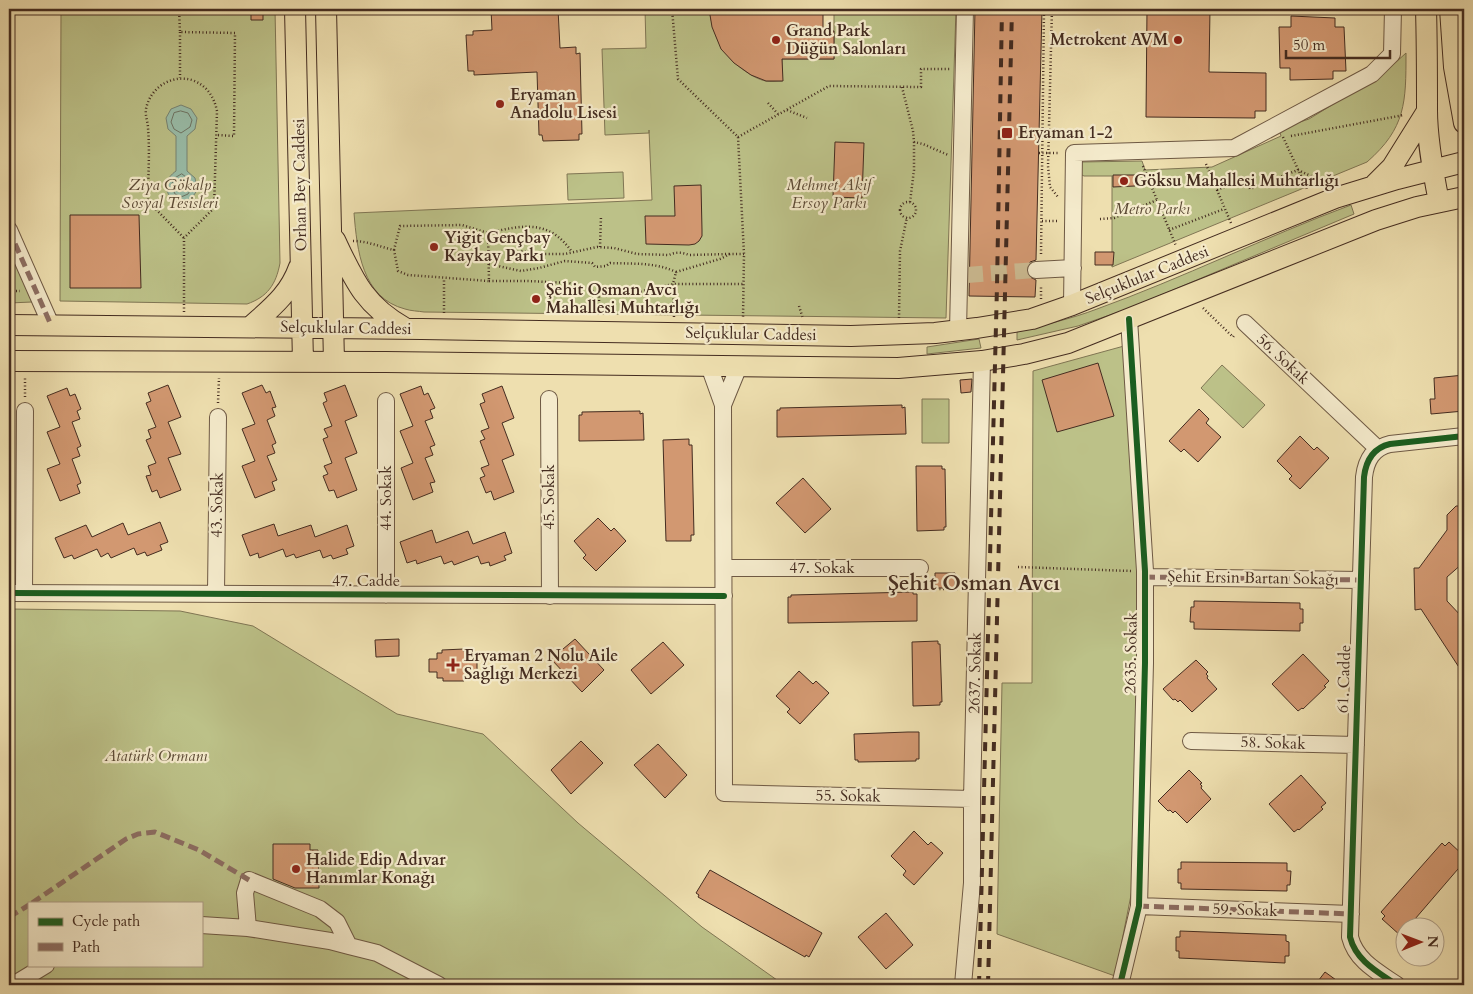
<svg xmlns="http://www.w3.org/2000/svg" width="1473" height="994" font-family="Cardo,serif">
  <style>
    .green { fill: #bcc188; stroke: #807654; fill-rule: evenodd }
    .water { fill: #99bda9; stroke: #778372 }
    .lines { fill: none; stroke-linecap: round; stroke-linejoin: round }
    .shore { stroke: #6e7464; stroke-width: 1 }
    .building { fill: #d29871; stroke: #442c20 }
    .minor-tunnel { stroke: #ccbb92; stroke-width: 16; stroke-dasharray: 16 8; stroke-linecap: butt }
    .minor-casing { stroke: #6e5944; stroke-width: 18 }
    .major-casing { stroke: #442c20; stroke-width: 22 }
    .path { stroke: #442c20; stroke-width: 2.5; stroke-dasharray: 1 2.5; stroke-linecap: butt }
    .minor { stroke: #f4eacb; stroke-width: 16 }
    .major { stroke: #eedfaf; stroke-width: 20 }
    .rail { stroke: #442c20; stroke-width: 4; stroke-dasharray: 9 9; stroke-linecap: butt }
    .quiet { stroke: #8d6e63; stroke-width: 5; stroke-dasharray: 10 5; stroke-linecap: butt }
    .cycleway-casing { stroke: #f4eacb; stroke-width: 9 }
    .cycleway { stroke: #1b5e20; stroke-width: 6 }
    .poi-dot { fill: #8f2418; stroke: #f4eacb; stroke-width: 2 }
    .labels { text-anchor: middle; dominant-baseline: central; stroke-width: 4.5; stroke-linejoin: round; paint-order: stroke }
    .poi-label { font-size: 16px; font-weight: bold; fill: #442c20; stroke: #f4eacb; text-anchor: start }
    .park-label { font-size: 16px; font-style: italic; fill: #5c4a35; stroke: #f4eacb }
    .street-label { font-size: 16px; fill: #442c20; stroke: #f4eacb }
    .district-label { font-size: 21px; font-weight: bold; fill: #442c20; stroke: #f4eacb }
  </style>
  <rect width="100%" height="100%" fill="#eedfaf"/>
  <filter id="stains"><feTurbulence type="fractalNoise" baseFrequency=".004" numOctaves="4"/><feColorMatrix values="0 0 0 0 .2 0 0 0 0 .09 0 0 0 0 .02 0 0 0 .5 -.17"/></filter>
  <radialGradient id="worn" r=".72"><stop offset=".6" stop-color="#630" stop-opacity="0"/><stop offset="1" stop-color="#630" stop-opacity=".3"/></radialGradient>
  <path class="green" d="M61,9H275L280,263C276,285 267,297 247,304L60,301Z
    M645,9H709C714,37 721,54 745,71C751,75 759,80 766,81C771,82 777,81 782,81V59H834V9H956L946,318L424,312C418,311 411,311 405,309C362,298 357,250 354,213L652,200L649,130V133L605,135L602,49L646,48Z
    M1406,53C1406,102 1406,128 1367,162L1112,267V176H1084L1080,174L1079,163L1082,162L1142,161L1145,170L1212,167L1281,136L1279,129L1309,119L1384,73Z
    M623,172L624,198L568,200L567,174Z
    M1351,205L1354,214L1130,308L1078,326L1017,340V332C1043,325 1071,319 1097,309C1183,278 1265,237 1351,205Z
    M9,248L32,302L9,303Z
    M979,339L981,348L927,354V347Z
    M1124,346L1138,568L1133,885L1115,976L997,934L1002,683H1032L1033,371Z
    M1222,365L1265,405L1243,428L1201,388Z
    M922,399H949V443H922Z
    M9,609L180,611L253,626L397,714L483,734L578,823L702,927L784,985H9ZM29,903H201V965H29Z"/>
  <path class="water" d="M181,105L191,109L197,118L195,129L187,136V171L195,178L197,189C193,201 182,205 171,198C163,188 166,178 176,171V136L168,129L166,118L171,109Z"/>
  <g class="lines">
    <path class="shore" d="M181,111L188,113L192,120L190,127L181,133L174,129L171,122L174,113Z
      M182,174L190,180L192,187L188,194L181,197L175,194L171,185L175,178Z"/>
  </g>
  <path class="building" d="M251,9H263V20H251Z
    M491,9H558L560,48L576,47V54L580,53L582,134H579V140L543,141L542,135H539L537,72L474,75V71H468L466,35H473V31L492,30Z
    M709,9L823,10V32L834,31V59H782L783,81H766L751,75L734,63L721,49L712,27Z
    M975,9H1042L1036,260L1030,262L1026,270L1028,276L1036,280L1035,297L969,296Z
    M1147,9H1210L1209,72L1266,73V111H1255V118L1146,117Z
    M1291,16L1335,18V27H1344L1346,71H1333V79L1290,80V68H1280L1279,27H1291Z
    M835,142L864,143L862,198L833,197Z
    M1113,175H1135V186L1113,187Z
    M701,185L702,230V236L699,241L695,244L689,245L646,244L645,216H675L674,186Z
    M70,215H139L141,288H70Z
    M1095,252H1114L1113,265H1095Z
    M1098,363L1114,416L1057,432L1042,380Z
    M1464,375V411L1431,414L1430,399H1435L1434,378Z
    M972,379L971,392L961,393L960,380Z
    M168,385L181,417L168,422L181,454L168,458L181,490L160,498L157,490L152,492L146,476L151,475L148,466L156,463L146,440L151,438L148,430L156,427L146,403L151,401L148,393Z
    M262,385L266,393L270,391L276,407L272,408L275,416L267,420L276,443L272,445L275,453L267,456L277,480L272,482L275,490L255,498L242,466L255,461L242,429L255,424L242,393Z
    M345,385L357,416L345,421L357,453L345,458L357,490L337,498L334,490L329,491L323,476L328,474L324,466L332,463L323,439L328,437L324,429L332,426L323,403L327,401L324,393Z
    M421,386L424,395L428,393L435,408L430,410L433,418L425,421L435,445L430,447L433,455L425,458L435,482L430,483L433,492L413,500L401,468L413,463L400,431L413,426L400,394Z
    M502,386L514,418L502,423L514,455L502,460L514,492L494,500L491,491L486,493L480,478L485,476L481,468L489,465L480,441L485,439L481,431L489,428L480,404L485,402L482,394Z
    M67,388L70,396L75,394L81,409L77,411L80,419L72,422L81,446L77,448L80,456L72,459L81,483L77,485L80,493L60,501L47,469L60,464L47,432L60,427L47,396Z
    M902,405V408L905,407L906,434L777,437V410H780V408Z
    M1199,409L1209,419L1206,423L1221,437L1198,462L1184,449L1181,452L1169,441Z
    M640,411V414L643,413L644,440L579,441V415H582V412Z
    M1300,436L1314,450L1317,447L1329,458L1300,489L1289,479L1292,476L1277,461Z
    M689,439V445H692L694,535H691V541H666L663,440Z
    M916,466H942V469H945L946,527H944V530L917,531Z
    M803,478L831,509L805,533L776,503Z
    M1456,506H1464V554L1463,563L1447,577V601L1464,619V675L1421,609L1415,610L1414,568H1419L1447,530V515Z
    M598,518L611,531L614,528L626,541L596,571L583,558L586,555L574,541Z
    M160,522L168,542L160,545L162,550L147,556L145,552L137,555L134,548L111,558L108,553L101,557L97,549L74,559L72,555L64,558L55,538L86,525L92,537L123,523L128,535Z
    M274,524L278,536L311,525L315,537L347,525L354,546L346,549L348,554L333,559L331,555L323,558L320,550L296,558L294,554L286,557L283,549L259,558L258,553L250,556L242,535Z
    M432,530L436,543L468,531L473,544L505,532L512,553L504,556L506,560L490,566L489,562L481,564L478,556L454,565L452,561L444,564L441,556L417,564L416,560L407,563L400,542Z
    M935,573H955V588H935Z
    M913,592V594H917V621L788,623V597H791V595Z
    M1194,601L1300,603V609H1303V623H1300V631L1194,629V622H1190L1191,607H1194Z
    M399,639V656L376,657L375,640Z
    M575,639L604,670L582,692L551,659Z
    M938,641V644H940L942,702H940V705L913,706L912,642Z
    M663,642L684,665L651,694L631,670Z
    M464,649V652H469V658H477V671L470,672V678H464V681H443V678H437V672H429V659H437V653H442V650Z
    M1303,654L1329,681L1324,686L1326,687L1303,709L1302,708L1298,711L1272,684Z
    M1196,660L1208,672L1206,674L1208,676L1207,678L1217,689L1192,712L1180,700L1178,702L1175,699L1173,700L1163,689Z
    M799,671L813,684L816,681L829,693L800,724L787,712L790,709L776,696Z
    M908,732H919V759H916V761L858,762V760H855L854,734Z
    M581,741L603,763L571,794L551,770Z
    M658,744L687,775L665,798L634,765Z
    M1189,770L1202,783L1200,784L1202,786L1201,788L1211,799L1187,823L1175,811L1173,813L1170,810L1168,811L1158,801Z
    M1301,775L1326,803L1321,807L1323,809L1299,830L1298,829L1294,832L1269,804Z
    M914,831L928,845L931,842L943,853L914,885L903,875L906,871L891,856Z
    M1449,842L1464,856V862L1409,926H1406V931L1401,936L1382,919L1385,916L1381,912L1442,843L1445,846Z
    M273,844H310V850H318L319,888H295L273,879Z
    M1181,862L1287,863V871H1291L1290,885H1287V891L1181,889V883H1178V869H1181Z
    M710,870L822,933L809,957L806,955L805,957L698,897L699,895L696,893Z
    M886,913L913,945L886,969L858,937Z
    M1180,931L1286,935V941L1289,942V956H1285V963L1179,958V951H1176V937H1180Z
    M1325,972L1343,985H1315Z"/>
  <g class="lines">
    <path class="minor-tunnel" d="M967,275L1036,270"/>
    <defs>
      <path id="minor" d="M9,230L51,325
        M1036,270L1073,268
        M1072,305L1074,153L1234,148L1372,74L1392,54L1393,9
        M1245,323L1377,448
        M958,331L965,9
        M709,366L723,405L739,366
        M549,399L550,596
        M386,401V595
        M723,405L724,793L972,799
        M724,568H920
        M1145,577L1360,580
        M9,593L724,596
        M24,593L25,411
        M216,593L218,417
        M1191,741L1356,745
        M1139,906L1351,914
        M201,925L248,928L330,941L349,946L377,953L439,985
        M248,928L245,893L249,880L320,909L337,922L349,946
        M15,985L18,982L46,965
        M963,985L972,883V799L982,361
        M1120,985L1139,906L1145,663V571L1129,319
        M1397,985C1378,972 1356,961 1350,937L1364,477C1366,460 1373,448 1390,444L1464,436"/>
      <path id="major" d="M295,9L303,362
        M326,9L334,362
        M1426,9C1427,42 1427,76 1427,110C1427,140 1433,172 1439,202
        M1450,9L1454,67L1464,123
        M1375,184L1392,167L1427,111
        M335,240C354,280 364,305 405,328
        M9,325L422,329L851,336L935,333L977,328L1032,319L1072,305L1335,198L1397,179L1464,162
        M250,327C271,308 289,295 299,267
        M9,361L386,362L898,368L982,361L1024,354L1068,343L1376,220L1417,207L1464,197"/>
    </defs>
    <use href="#minor" class="minor-casing"/>
    <use href="#major" class="major-casing"/>
    <path class="path" d="M179,9L180,32L235,33L234,136L216,135
      M672,9L678,79L738,137L744,254L743,319
      M1052,9L1048,166L1050,187L1058,197
      M180,32V78
      M902,87L913,131L914,142L923,144L948,155
      M768,103L778,114
      M787,110L807,118
      M1291,136L1404,115
      M738,137L829,86L921,87V69H950
      M1283,137L1308,191
      M1039,153H1060
      M1206,164L1231,223
      M1143,166L1176,246
      M1217,190L1246,178L1250,189L1298,170L1326,183
      M910,202L914,170V142
      M900 210a8 8 0 1 1 16 0a8 8 0 1 1-16 0Z
      M1100,219L1114,218L1157,200
      M1042,221H1058
      M1169,230L1224,209
      M353,241C368,241 380,247 394,250L398,271L408,275L489,281L488,233C523,225 549,219 572,252
      M600,247L601,216
      M394,250L400,226L462,225L488,233
      M488,253L517,254L519,251L532,252L535,254H565L597,247L614,248L637,254L669,255C675,252 682,252 689,255L730,254
      M1041,254L1044,9
      M489,264L521,271L539,268L565,261L592,263L595,267L606,266L610,263C632,264 655,262 676,272
      M489,281H528L569,283L587,288L599,294L639,292L673,284H744
      M9,291H20
      M1041,299V285
      M799,306L803,319
      M1203,308L1233,337L1235,334
      M184,312V238L214,208L217,111C214,96 206,85 192,80C171,74 150,88 146,109C145,116 148,122 148,128C150,152 148,177 148,201L184,238
      M444,313V278
      M599,315V294
      M674,317L673,284L676,272L720,259L730,254H744
      M899,318L900,251L907,217
      M25,397V378
      M218,403L219,378
      M1018,567L1131,571
      M924,581L927,589H963"/>
    <use href="#minor" class="minor"/>
    <use href="#major" class="major"/>
    <path class="rail" d="M979,985L997,286L1002,9
      M988,985L1012,9"/>
    <path class="quiet" d="M9,230L51,325
      M1145,577L1360,580
      M32,903L126,839L138,834L155,832L199,850L249,880
      M1139,906L1351,914
      M9,917L29,905"/>
    <defs>
      <path id="cycleway" d="M9,593L724,596
        M1120,985L1139,906L1145,663V571L1129,319
        M1397,985C1378,972 1356,961 1350,937L1364,477C1366,460 1373,448 1390,444L1464,436"/>
    </defs>
    <use href="#cycleway" class="cycleway-casing"/>
    <use href="#cycleway" class="cycleway"/>
  </g>
  <g class="poi-dot">
    <circle cx="776" cy="40" r="5"/>
    <circle cx="1178" cy="40" r="5"/>
    <circle cx="500" cy="104" r="5"/>
    <rect x="1001" y="127" width="12" height="12" rx="2.5"/>
    <circle cx="1124" cy="181" r="5"/>
    <circle cx="434" cy="247" r="5"/>
    <circle cx="536" cy="299" r="5"/>
    <path d="M450.5 657.5h5v5h5v5h-5v5h-5v-5h-5v-5h5z"/>
    <circle cx="296" cy="869" r="5"/>
  </g>
  <g class="labels">
    <g class="poi-label">
      <text x="786" y="31">Grand Park<tspan x="786" dy="18">Düğün Salonları</tspan></text>
      <text x="1168" y="40" text-anchor="end">Metrokent AVM</text>
      <text x="510" y="95">Eryaman<tspan x="510" dy="18">Anadolu Lisesi</tspan></text>
      <text x="1018" y="133">Eryaman 1-2</text>
      <text x="1134" y="181">Göksu Mahallesi Muhtarlığı</text>
      <text x="444" y="238">Yiğit Gençbay<tspan x="444" dy="18">Kaykay Parkı</tspan></text>
      <text x="546" y="290">Şehit Osman Avcı<tspan x="546" dy="18">Mahallesi Muhtarlığı</tspan></text>
      <text x="464" y="656">Eryaman 2 Nolu Aile<tspan x="464" dy="18">Sağlığı Merkezi</tspan></text>
      <text x="306" y="860">Halide Edip Adıvar<tspan x="306" dy="18">Hanımlar Konağı</tspan></text>
    </g>
    <g class="park-label">
      <text x="170" y="185">Ziya Gökalp<tspan x="170" dy="18">Sosyal Tesisleri</tspan></text>
      <text x="829" y="185">Mehmet Akif<tspan x="829" dy="18">Ersoy Parkı</tspan></text>
      <text x="1152" y="209">Metro Parkı</text>
      <text x="156" y="756">Atatürk Ormanı</text>
    </g>
    <g class="street-label">
      <text transform="translate(300 185) rotate(-91)">Orhan Bey Caddesi</text>
      <text transform="translate(1147 275) rotate(-22)">Selçuklular Caddesi</text>
      <text transform="translate(346 328) rotate(1)">Selçuklular Caddesi</text>
      <text transform="translate(751 334) rotate(1)">Selçuklular Caddesi</text>
      <text transform="translate(1283 359) rotate(43)">56. Sokak</text>
      <text transform="translate(549 497) rotate(-90)">45. Sokak</text>
      <text transform="translate(386 498) rotate(-90)">44. Sokak</text>
      <text transform="translate(217 505) rotate(-89)">43. Sokak</text>
      <text x="822" y="568">47. Sokak</text>
      <text transform="translate(1253 578) rotate(1)">Şehit Ersin Bartan Sokağı</text>
      <text x="366" y="581">47. Cadde</text>
      <text transform="translate(1131 653) rotate(-89)">2635. Sokak</text>
      <text transform="translate(975 673) rotate(-89)">2637. Sokak</text>
      <text transform="translate(1344 679) rotate(-88)">61. Cadde</text>
      <text transform="translate(1273 743) rotate(2)">58. Sokak</text>
      <text transform="translate(848 796) rotate(1)">55. Sokak</text>
      <text transform="translate(1245 910) rotate(2)">59. Sokak</text>
    </g>
    <g class="district-label">
      <text x="974" y="583">Şehit Osman Avcı</text>
    </g>
  </g>
  <rect width="1473" height="994" fill="none" stroke="#eedfaf" stroke-width="30"/>
  <rect x="10" y="10" width="1453" height="974" fill="none" stroke="#442c20" stroke-width="2.5"/>
  <rect x="15" y="15" width="1443" height="964" fill="none" stroke="#442c20"/>
  <rect x="28" y="902" width="175" height="65" fill="#f4eacb" stroke="#ae9e87"/>
  <rect x="38" y="918" width="25" height="8" fill="#1b5e20" stroke="#ae9e87"/>
  <text x="72" y="926" font-size="15" fill="#442c20">Cycle path</text>
  <rect x="38" y="943" width="25" height="8" fill="#8d6e63" stroke="#ae9e87"/>
  <text x="72" y="952" font-size="15" fill="#442c20">Path</text>
  <g transform="translate(1420 942) rotate(89)"><circle r="24" fill="#f4eacb" stroke="#ae9e87"/>
  <path d="M0-4L9 19L0 12L-9 19Z" fill="#8f2418"/>
  <text y="-8" font-size="14" font-weight="bold" text-anchor="middle" fill="#442c20">N</text>
  </g>
  <path d="M1286 50v8h104v-8" fill="none" stroke="#442c20" stroke-width="2.5"/>
  <text x="1293" y="50" font-size="15" fill="#442c20" stroke="#f4eacb" stroke-width="4" paint-order="stroke">50 m</text>
  <rect width="100%" height="100%" filter="url(#stains)"/>
  <rect width="100%" height="100%" fill="url(#worn)"/>
</svg>
